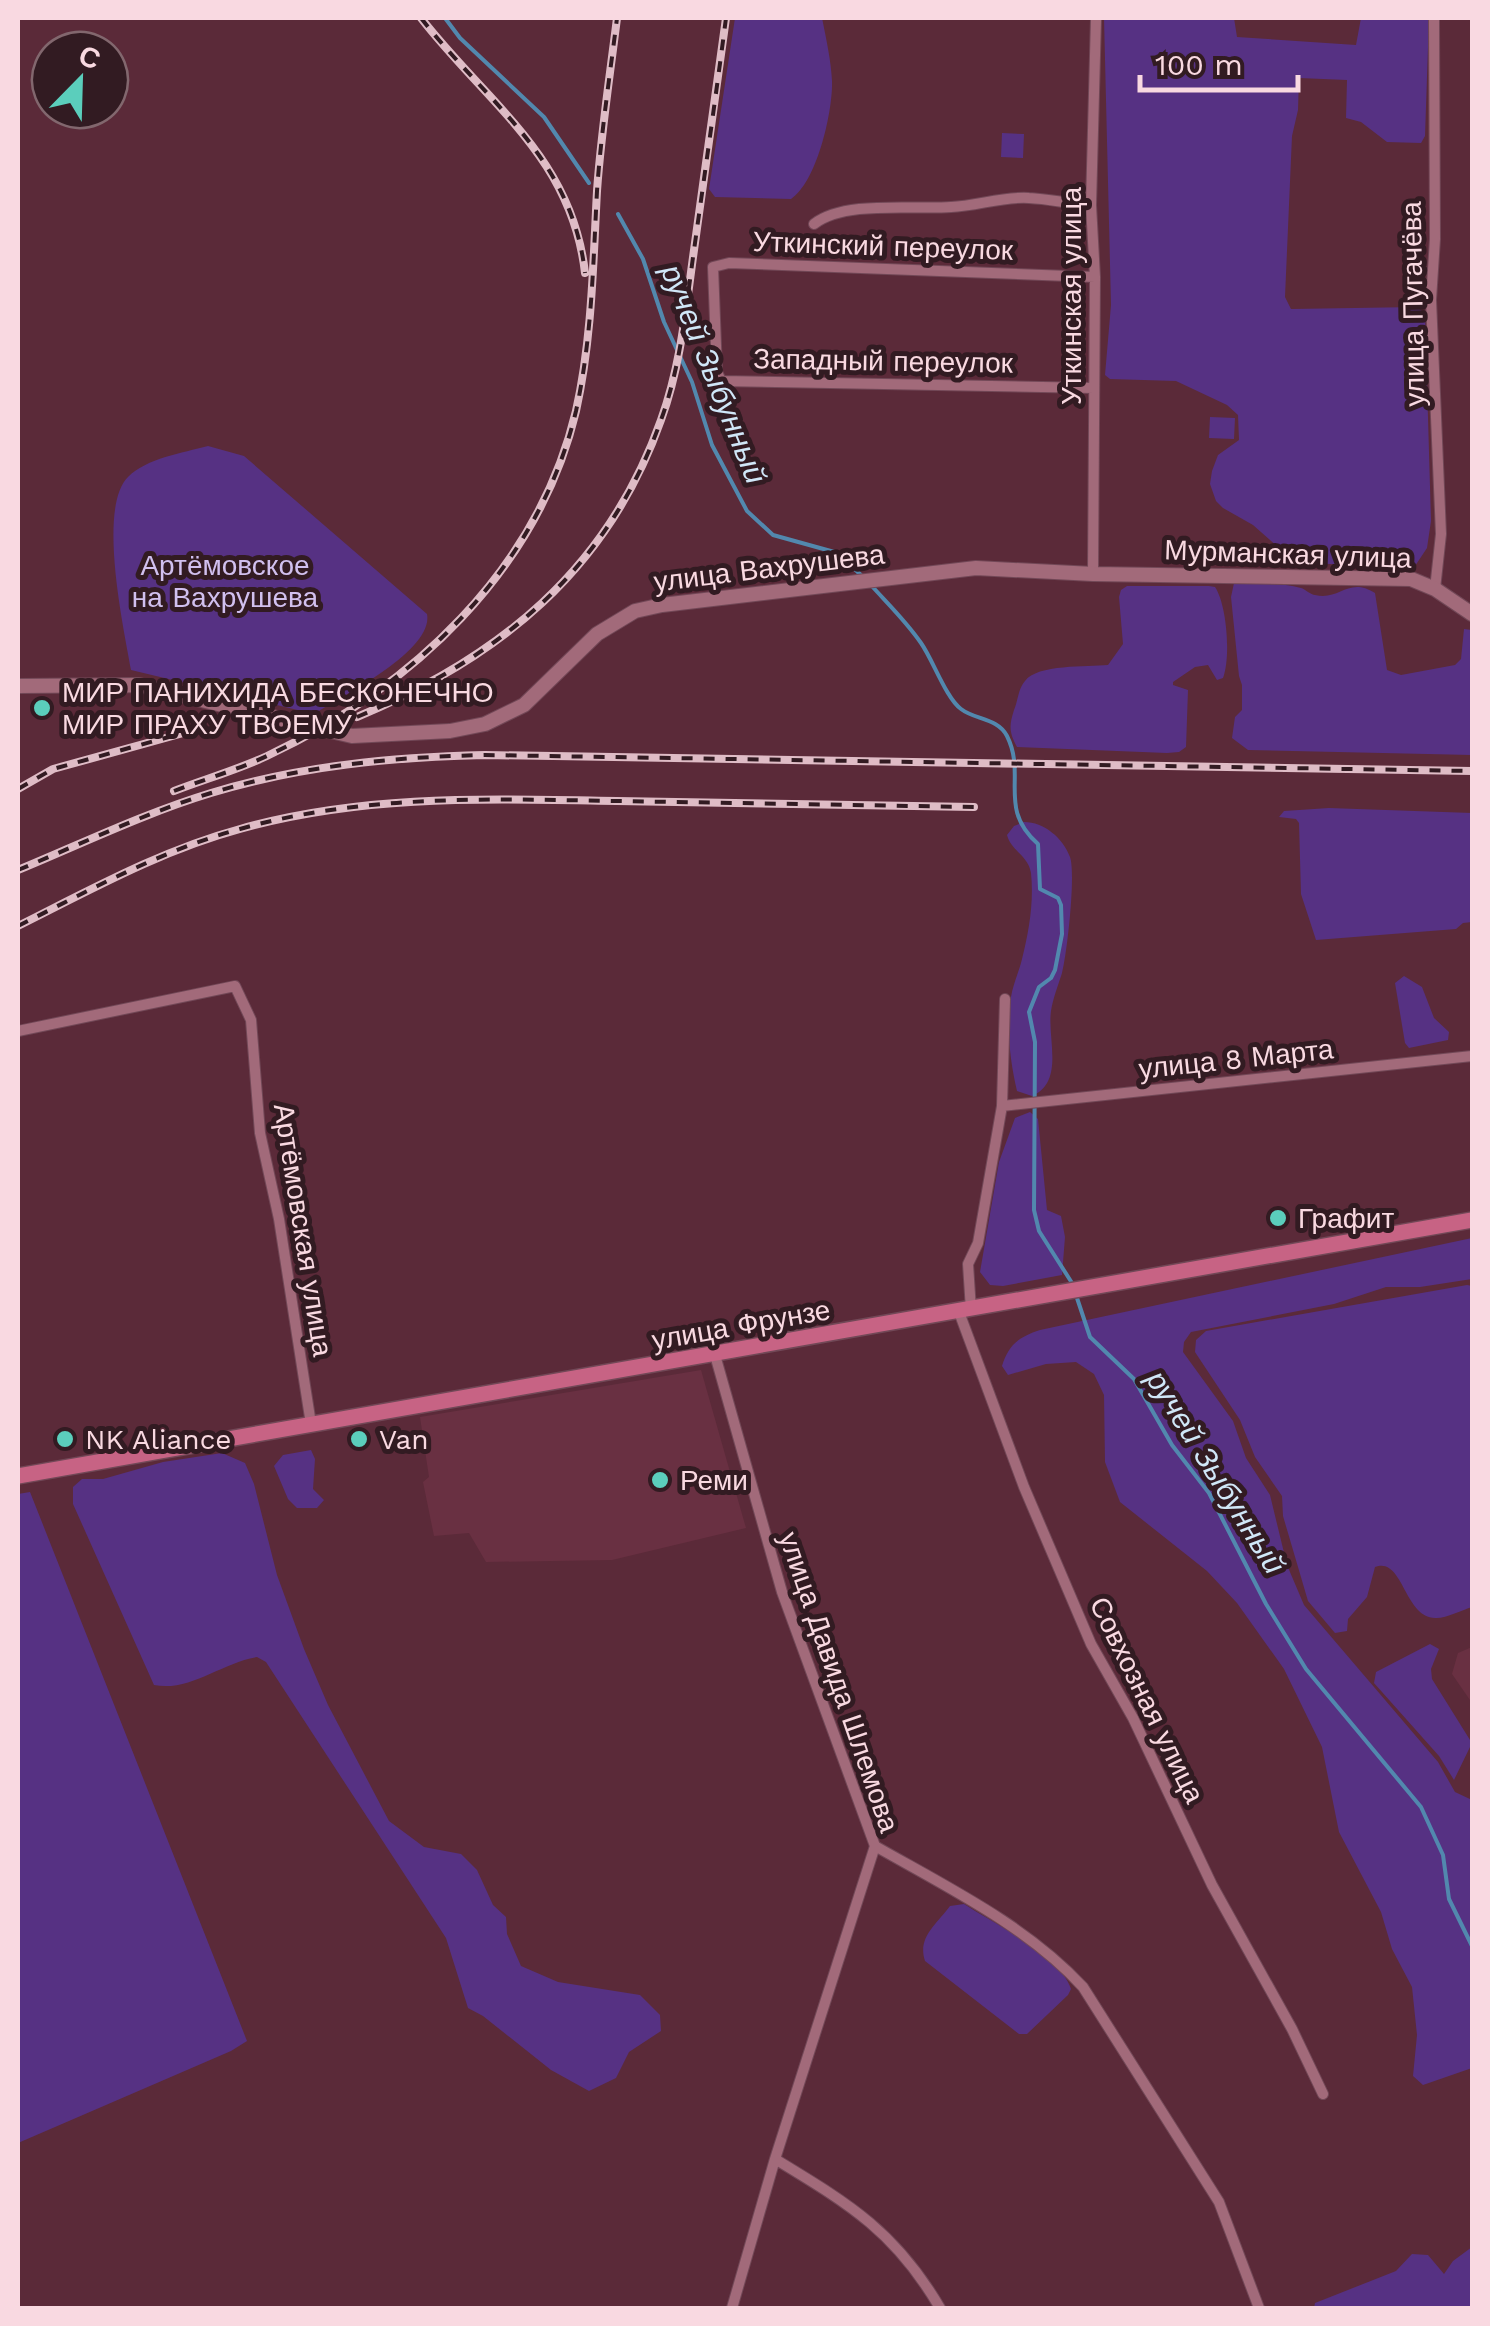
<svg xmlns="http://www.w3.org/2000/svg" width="1490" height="2326" font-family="'Work Sans',sans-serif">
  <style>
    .built { fill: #693042 }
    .green { fill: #563183 }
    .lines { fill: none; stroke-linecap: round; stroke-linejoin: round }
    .stream { stroke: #5288ae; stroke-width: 4 }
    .minor-casing { stroke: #724857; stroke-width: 12 }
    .secondary-casing { stroke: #724857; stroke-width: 16 }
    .primary-casing { stroke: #724857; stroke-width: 18 }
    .minor { stroke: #a26a7a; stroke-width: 10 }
    .secondary { stroke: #a26a7a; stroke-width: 14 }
    .primary { stroke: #c76384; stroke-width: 15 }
    .rail-casing { stroke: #dfbcc6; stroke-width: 8 }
    .rail { stroke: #321b22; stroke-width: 4; stroke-dasharray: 11; stroke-linecap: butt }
    .poi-dot { fill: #5bcebc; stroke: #321b22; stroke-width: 4 }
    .labels { text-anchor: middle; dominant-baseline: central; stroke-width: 10; stroke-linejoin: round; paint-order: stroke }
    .street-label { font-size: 28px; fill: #f9d9e1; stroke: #321b22 }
    .park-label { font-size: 28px; fill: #d1c0ef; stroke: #321b22 }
    .poi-label { font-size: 28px; fill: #f9d9e1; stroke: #321b22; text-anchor: start }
    .water-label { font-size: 30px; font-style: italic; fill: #d0e7f8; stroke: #321b22 }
  </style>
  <rect width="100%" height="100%" fill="#5b2a39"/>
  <path class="built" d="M701,1370L746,1528L612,1560L486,1562L469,1533L434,1536L423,1482L429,1477L420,1417Z
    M1472,1647V1703L1452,1674L1458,1653Z"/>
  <path class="green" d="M735,18H822C826,38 831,60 832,81C833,111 817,182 791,199L715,197L709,189Z
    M1104,18H1234L1237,37L1356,45L1361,18H1429L1425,136L1421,143L1387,142L1361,122L1346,118L1347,80L1299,78L1298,110L1292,136L1285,297L1291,309L1417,307L1425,314L1431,521L1427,548L1415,566L1399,568L1295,562L1253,525L1223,508L1216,501L1210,484L1212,471L1218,455L1239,440L1238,415L1227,405L1176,381L1110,379L1105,375L1111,305Z
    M1002,133L1024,134L1023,158L1001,157Z
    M1210,417L1235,418L1234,439L1209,438Z
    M208,446L244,456L427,614C434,651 342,696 314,714L131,670C124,629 97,508 128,477C147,458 182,453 208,446Z
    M1245,582C1263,584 1284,583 1301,588C1305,589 1311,595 1315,595C1340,601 1348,576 1375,593L1387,670L1401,675L1455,665L1461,659L1464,629L1472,630V755L1248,750L1232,738L1235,717L1242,710V685L1239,676L1231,597L1234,583Z
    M1127,586H1209L1215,587C1227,605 1231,657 1223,678L1217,680L1208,665L1195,667L1173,682V685L1188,690L1186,747L1179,752L1167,753L1017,747C1009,732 1009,726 1014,710C1018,701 1018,689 1025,681C1037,664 1087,667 1108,665L1123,644L1119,597L1121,590Z
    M1329,808L1472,813V922L1463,923L1456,929L1316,940L1301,894L1299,823L1296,819L1279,817L1284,811Z
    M1024,822C1044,822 1063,838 1070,857C1076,874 1067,954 1062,973C1058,986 1053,998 1051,1011C1047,1038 1065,1082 1032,1096L1017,1091C1010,1061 1006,1027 1011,997C1013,984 1019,972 1022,959C1029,931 1034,902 1031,873C1028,855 1011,851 1007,835L1014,826Z
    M1404,976L1422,987L1434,1018L1449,1032L1448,1040L1409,1048L1405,1043L1395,983Z
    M1030,1112L1038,1119L1047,1210L1061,1216L1065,1237L1062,1275L1003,1286L990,1285L980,1272L999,1162L1015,1118Z
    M1472,1238V1279L1420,1287H1386L1334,1304L1191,1332L1184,1342L1183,1352L1233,1421L1246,1458L1270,1495L1287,1565L1304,1605L1438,1762L1455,1792L1472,1800V2068L1423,2085L1413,2076L1417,2035L1412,1987L1392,1949L1381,1912L1339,1832L1322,1747L1284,1669L1237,1603L1207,1571L1120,1502L1105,1462L1104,1395L1094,1374L1076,1362L1046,1364L1008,1375L1002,1366C1009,1344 1019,1337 1040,1330Z
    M1467,1285L1472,1286V1607C1462,1610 1445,1619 1435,1618C1404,1617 1403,1556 1375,1567L1367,1597L1348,1619L1347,1631L1335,1633L1308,1601L1283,1516L1282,1496L1255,1457L1240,1420L1195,1352L1196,1340L1206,1331Z
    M311,1450L315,1459L313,1489L324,1500L317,1508H297L288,1499L274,1466L283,1455Z
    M222,1453L245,1463L254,1484L277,1575L304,1649L328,1705L389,1821L424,1847L461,1854L477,1870L493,1905L506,1917L507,1934L521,1966L558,1982L640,1995L660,2015L661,2031L629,2052L616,2078L589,2091L551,2070L483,2016L468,2008L446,1938L266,1662L257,1657C221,1663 190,1692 154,1685L73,1504V1487L82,1479H103L163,1462Z
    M30,1492L247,2041L231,2051L18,2143V1494Z
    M1430,1644L1439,1649L1431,1669L1432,1679L1470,1740V1747L1454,1780L1439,1756L1374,1683L1376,1672Z
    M964,1904C993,1923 1061,1956 1071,1989L1068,1995L1027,2034H1019L925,1961C917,1937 937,1924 950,1906Z
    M1472,2247V2308H1314L1315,2303L1396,2271L1412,2254L1428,2255L1444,2274L1453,2261Z"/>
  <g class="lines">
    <path class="stream" d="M445,18L460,38L544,117L589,183
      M618,214L643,259L664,322L692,382L712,445L747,511L773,535L838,553L863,577
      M870,584C887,603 906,621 921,643C933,660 946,698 961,709C975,720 998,718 1007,736C1027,776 997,808 1038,844L1040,889L1058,898L1061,905L1062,934L1055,970L1051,978L1039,987L1029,1012L1035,1042L1034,1210L1039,1231L1072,1283
      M1075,1292L1090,1337L1134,1379L1172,1445L1209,1493L1266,1604L1306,1669L1421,1807L1443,1855L1449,1899L1472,1946"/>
    <defs>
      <path id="minor" d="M1434,18L1435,239L1431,300L1441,534L1435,589
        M814,224C845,200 913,210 951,207C977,206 1004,196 1029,198C1050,199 1070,204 1091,205
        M1094,388L721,381L717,372L713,267L729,263L1095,277
        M1093,574L1095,277L1091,205L1096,18
        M18,1031L235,986L251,1020L260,1133L279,1219L311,1424
        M1002,1106L1472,1056
        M971,1310L968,1264L978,1243L1002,1106L1005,999
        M959,1312L1024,1487L1091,1644L1133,1718L1212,1885L1292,2029L1323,2094
        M715,1355L782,1592L875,1846L775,2159L732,2308
        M875,1846C947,1887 1027,1926 1083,1987L1219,2202L1259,2308
        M775,2159C849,2204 895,2231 940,2308"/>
      <path id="secondary" d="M18,686L139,685L352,736L450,731L485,724L524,705L597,634L635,611L662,605L976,568L1093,574L1411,579L1435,589L1472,614"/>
      <path id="primary" d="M18,1476L1472,1220"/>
    </defs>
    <use href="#minor" class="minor-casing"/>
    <use href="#secondary" class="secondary-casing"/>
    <use href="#primary" class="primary-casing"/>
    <use href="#minor" class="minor"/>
    <use href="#secondary" class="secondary"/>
    <use href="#primary" class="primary"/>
    <defs>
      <path id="rail" d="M421,18C487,103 572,157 585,273
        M357,717C499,658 608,570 661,420C681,365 686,307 694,250C705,172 716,95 726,18
        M18,789L53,769L187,732
        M174,791C205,779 237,770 267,756C411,688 538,571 576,411C592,339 593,265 597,191C601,133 610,75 617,18
        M18,870C81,844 145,813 211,793C300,766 392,757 485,755L1472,771
        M18,926C90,890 162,850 240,829C364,794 490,799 617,801C736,803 855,805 974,807"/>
    </defs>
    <use href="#rail" class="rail-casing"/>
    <use href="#rail" class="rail"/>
  </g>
  <g class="poi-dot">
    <circle cx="42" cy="708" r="10"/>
    <circle cx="1278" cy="1218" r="10"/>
    <circle cx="65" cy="1439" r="10"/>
    <circle cx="359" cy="1439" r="10"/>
    <circle cx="660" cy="1480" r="10"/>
  </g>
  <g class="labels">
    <g class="street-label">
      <text transform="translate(883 246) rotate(2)">Уткинский переулок</text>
      <text transform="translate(1071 296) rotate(-90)">Уткинская улица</text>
      <text transform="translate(1413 304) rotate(-91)">улица Пугачёва</text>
      <text transform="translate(883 361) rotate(1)">Западный переулок</text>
      <text transform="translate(1288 554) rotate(2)">Мурманская улица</text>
      <text transform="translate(769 568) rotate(-7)">улица Вахрушева</text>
      <text transform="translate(1236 1059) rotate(-6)">улица 8 Марта</text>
      <text transform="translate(303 1230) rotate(81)">Артёмовская улица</text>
      <text transform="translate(741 1325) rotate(-10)">улица Фрунзе</text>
      <text transform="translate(839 1682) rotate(71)">улица Давида Шлемова</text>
      <text transform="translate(1147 1700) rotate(64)">Совхозная улица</text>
    </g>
    <g class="park-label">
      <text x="225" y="565">Артёмовское<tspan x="225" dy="32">на Вахрушева</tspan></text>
    </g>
    <g class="poi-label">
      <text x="62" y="692">МИР ПАНИХИДА БЕСКОНЕЧНО<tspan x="62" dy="32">МИР ПРАХУ ТВОЕМУ</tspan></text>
      <text x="1298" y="1218">Графит</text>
      <text x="85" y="1439">NK Aliance</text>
      <text x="379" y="1439">Van</text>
      <text x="680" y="1480">Реми</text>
    </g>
    <g class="water-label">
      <text transform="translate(714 374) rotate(68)">ручей Зыбунный</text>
      <text transform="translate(1216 1472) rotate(58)">ручей Зыбунный</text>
    </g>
  </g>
  <rect width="1490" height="2326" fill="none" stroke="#f9d9e1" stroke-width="40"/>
  <g transform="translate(80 80) rotate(23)"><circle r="48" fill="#321b22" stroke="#82676e" stroke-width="2.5"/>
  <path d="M0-8L18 38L0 25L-18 38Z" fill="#5bcebc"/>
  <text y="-15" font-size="28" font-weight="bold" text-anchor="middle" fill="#f9d9e1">С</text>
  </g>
  <path d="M1140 75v15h158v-15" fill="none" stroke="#f9d9e1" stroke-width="5"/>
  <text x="1155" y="75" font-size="30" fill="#f9d9e1" stroke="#321b22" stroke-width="8" paint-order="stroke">100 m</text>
</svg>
